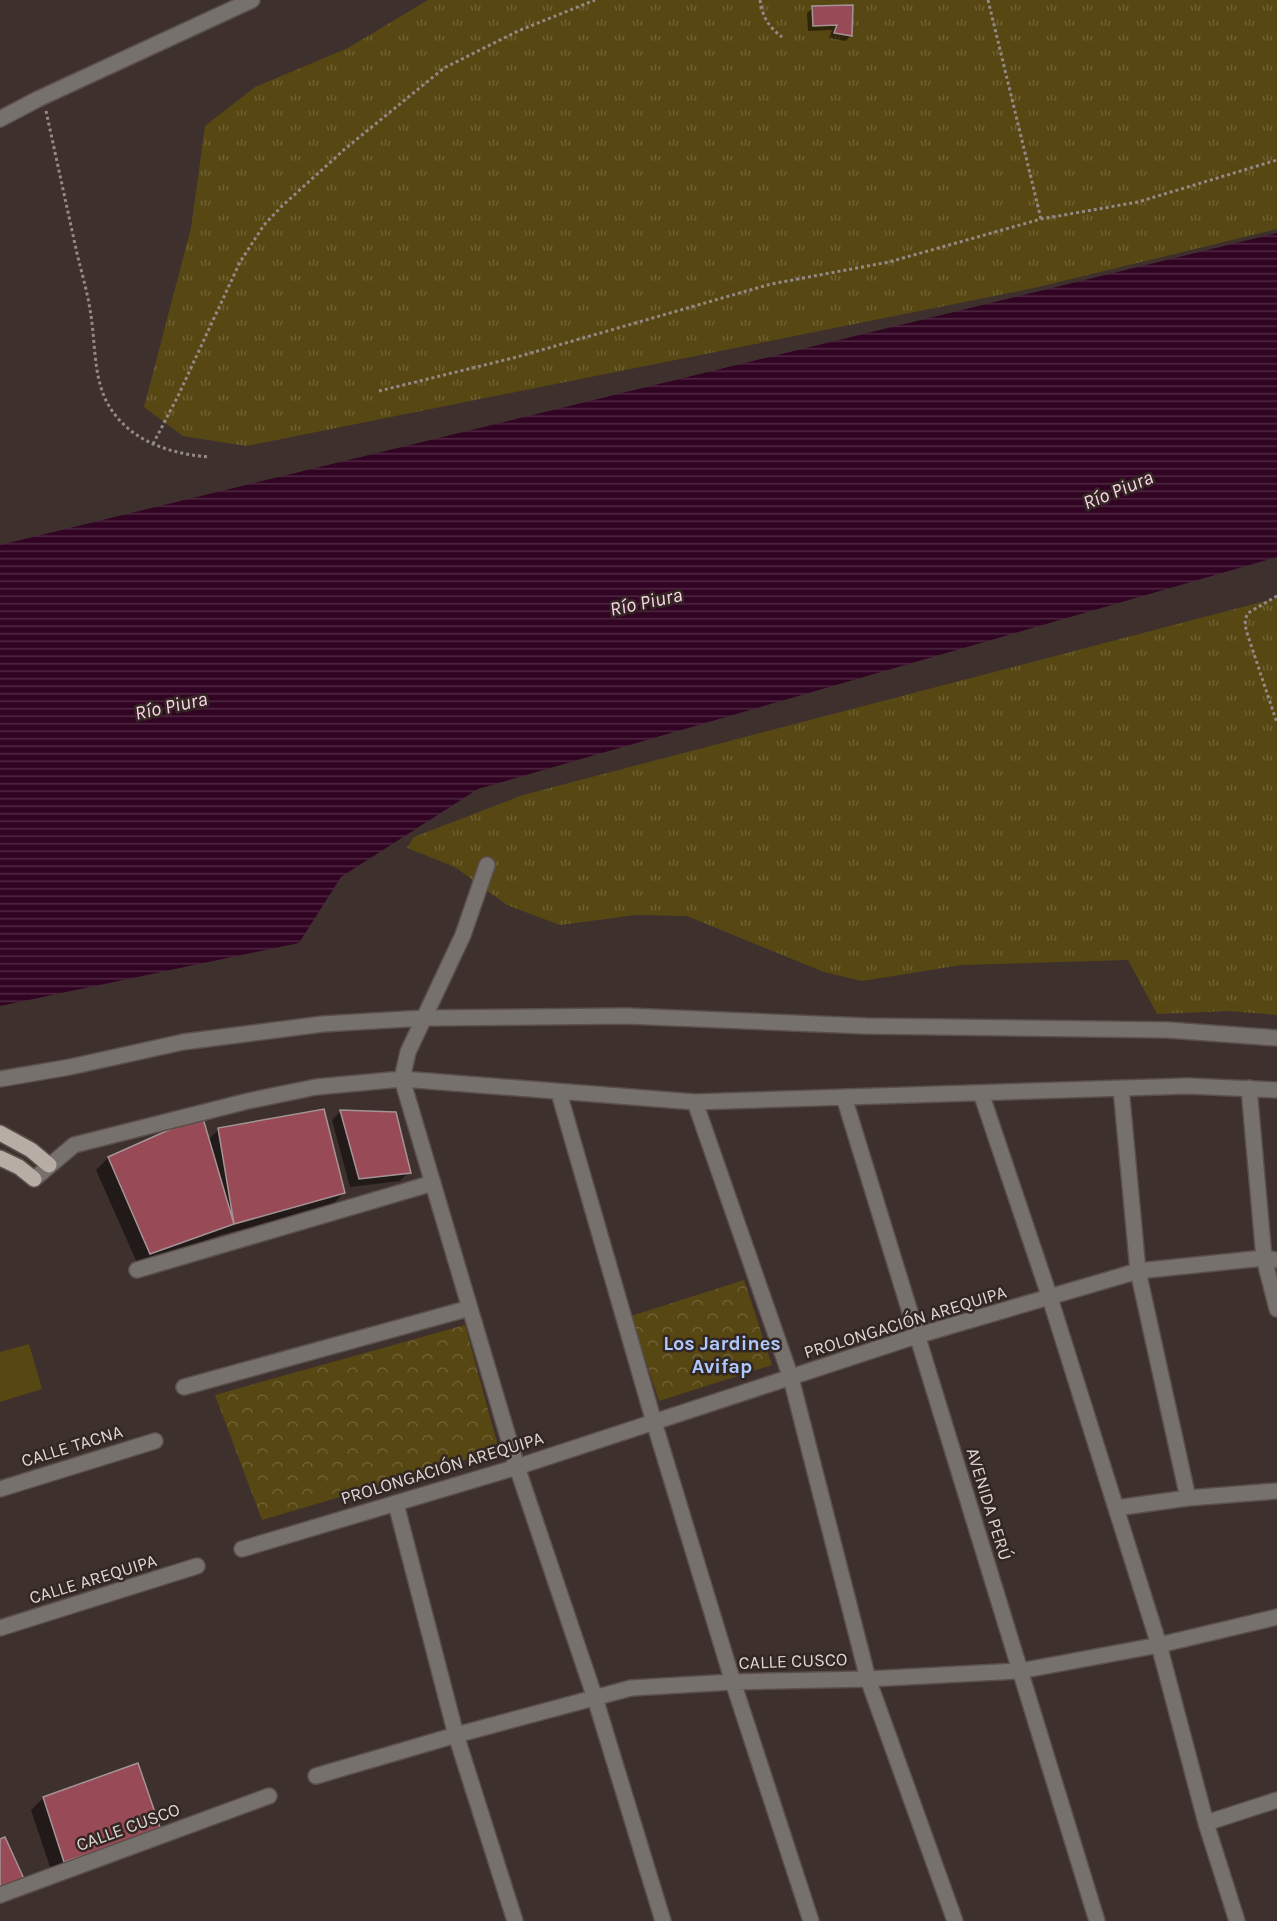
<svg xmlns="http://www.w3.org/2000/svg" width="1277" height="1921" font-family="Karla,sans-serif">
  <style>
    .grass { fill: url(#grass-tufts) }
    .park { fill: url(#park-crowns) }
    .pitch { fill: #574713 }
    .water { fill: url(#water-rules) }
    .shadow { fill: #0007 }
    .building { fill: #984a57; stroke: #a49496; stroke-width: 1.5 }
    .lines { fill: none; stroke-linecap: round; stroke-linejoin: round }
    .minor-casing { stroke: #5b4f4b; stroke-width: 18 }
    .major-casing { stroke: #5b4f4b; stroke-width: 18 }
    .path { stroke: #948986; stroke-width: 3; stroke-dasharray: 3 3; stroke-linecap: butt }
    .minor { stroke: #76716d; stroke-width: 15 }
    .major { stroke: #b7ada5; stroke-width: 15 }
    .labels { text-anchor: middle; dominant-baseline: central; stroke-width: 5; stroke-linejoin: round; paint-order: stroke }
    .street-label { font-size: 18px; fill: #dfd6d4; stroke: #332723 }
    .water-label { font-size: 20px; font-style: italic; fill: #fcd3e9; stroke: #332723 }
    .neighbourhood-label { font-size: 20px; font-weight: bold; fill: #aec9fd; stroke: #332723 }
  </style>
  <defs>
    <pattern id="grass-tufts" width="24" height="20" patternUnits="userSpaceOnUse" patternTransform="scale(1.5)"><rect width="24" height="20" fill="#574713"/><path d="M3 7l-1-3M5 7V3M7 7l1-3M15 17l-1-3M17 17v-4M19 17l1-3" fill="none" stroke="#6f6134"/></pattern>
    <pattern id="park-crowns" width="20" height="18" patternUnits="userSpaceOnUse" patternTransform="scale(1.5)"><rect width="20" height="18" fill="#574713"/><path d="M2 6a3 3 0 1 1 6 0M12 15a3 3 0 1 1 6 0" fill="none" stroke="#6f6134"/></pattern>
    <pattern id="water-rules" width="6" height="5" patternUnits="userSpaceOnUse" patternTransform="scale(1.5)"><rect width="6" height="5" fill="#320423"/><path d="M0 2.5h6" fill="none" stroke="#4f2842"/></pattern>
  </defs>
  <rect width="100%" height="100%" fill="#3e312d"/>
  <path class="grass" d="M428,0H1277V229L1034,288L246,446L183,436L144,407L191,228L205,126L255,87L348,48Z
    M1277,598V1015L1229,1011L1157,1014L1128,960L961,965L862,981L824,972L687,916L636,915L560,925L507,905L455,867L407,848L414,837L523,795Z"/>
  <path class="park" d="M744,1280L772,1365L659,1401L631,1316Z
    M465,1325L499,1450L262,1520L215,1395Z"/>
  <path class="pitch" d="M29,1344L42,1389L0,1402V1352Z"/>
  <path class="water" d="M1277,233V557L478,789L341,877L299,943L0,1006V545Z"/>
  <path class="shadow" d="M851,7V36L845,41L829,38L832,30L808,31L807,13L813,8Z
    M341,1111L409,1172L400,1181L350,1187L332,1120Z
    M219,1129L344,1193L332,1205L221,1235L138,1265L96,1170L108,1158L208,1140Z
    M137,1765L159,1829L52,1873L31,1810L43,1798Z"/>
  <path class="building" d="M853,5L852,36L834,33L837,25L813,26L812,6Z
    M324,1109L345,1193L234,1224L218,1128Z
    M340,1110L396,1112L411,1173L359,1179Z
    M202,1115L234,1224L150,1254L108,1157Z
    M138,1763L161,1830L64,1862L43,1797Z
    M5,1837L25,1881L0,1892V1839Z"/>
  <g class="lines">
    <defs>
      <path id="minor" d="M0,119L38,99L252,0
        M487,865L463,935L408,1052L402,1079L517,1467L595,1698L663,1921
        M0,1079L70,1067L183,1042L323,1024L424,1018L627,1016L866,1026L1168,1030L1277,1038
        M1121,1088L1138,1271L1188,1498
        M1249,1088L1264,1258L1277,1309
        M559,1093L654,1422L733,1682L811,1921
        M981,1093L1050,1298L1159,1645L1206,1823L1237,1921
        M844,1097L1097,1921
        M695,1102L791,1378L868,1679L955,1921
        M34,1179L74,1145L248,1101L316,1087L402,1079L695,1102L1188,1086L1277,1090
        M137,1270L433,1183
        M184,1387L470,1308
        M0,1489L155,1441
        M396,1504L456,1735L515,1921
        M1116,1508L1188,1498L1277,1491
        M242,1549L517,1467L916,1336L1138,1271L1264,1258L1277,1260
        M0,1628L197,1566
        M316,1776L456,1735L631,1688L733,1682L868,1679L1020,1671L1159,1645L1277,1617
        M1206,1823L1277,1800
        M0,1895L269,1796"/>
      <path id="major" d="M0,1133L31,1150L49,1165
        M0,1158L19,1167L34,1179"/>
    </defs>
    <use href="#minor" class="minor-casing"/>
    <use href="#major" class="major-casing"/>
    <path class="path" d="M760,0C763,18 768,26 782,37
      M988,0L1041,219
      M46,111C56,157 66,203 76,249C81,271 88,293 91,316C96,348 93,385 113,412C135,443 173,454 209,457
      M379,391L517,357L771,284L889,262L1041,219L1138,202L1277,160
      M153,444L178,396L240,262L264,225L282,206L346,148L444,68L518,31L595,0
      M1277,596L1248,613L1245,620L1246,630L1277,723"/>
    <use href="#minor" class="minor"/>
    <use href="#major" class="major"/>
  </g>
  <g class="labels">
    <g class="street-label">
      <text transform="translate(905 1322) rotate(-17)">PROLONGACIÓN AREQUIPA</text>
      <text transform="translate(72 1446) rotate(-17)">CALLE TACNA</text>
      <text transform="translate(442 1468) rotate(-17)">PROLONGACIÓN AREQUIPA</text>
      <text transform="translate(989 1504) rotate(73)">AVENIDA PERÚ</text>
      <text transform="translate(93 1579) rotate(-17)">CALLE AREQUIPA</text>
      <text transform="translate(793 1661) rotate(-2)">CALLE CUSCO</text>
      <text transform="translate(128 1827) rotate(-20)">CALLE CUSCO</text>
    </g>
    <g class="water-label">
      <text transform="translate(1118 490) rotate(-22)">Río Piura</text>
      <text transform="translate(646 602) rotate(-12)">Río Piura</text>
      <text transform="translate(171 706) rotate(-12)">Río Piura</text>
    </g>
    <g class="neighbourhood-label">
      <text x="722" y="1343">Los Jardines<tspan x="722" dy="23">Avifap</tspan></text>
    </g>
  </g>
</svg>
